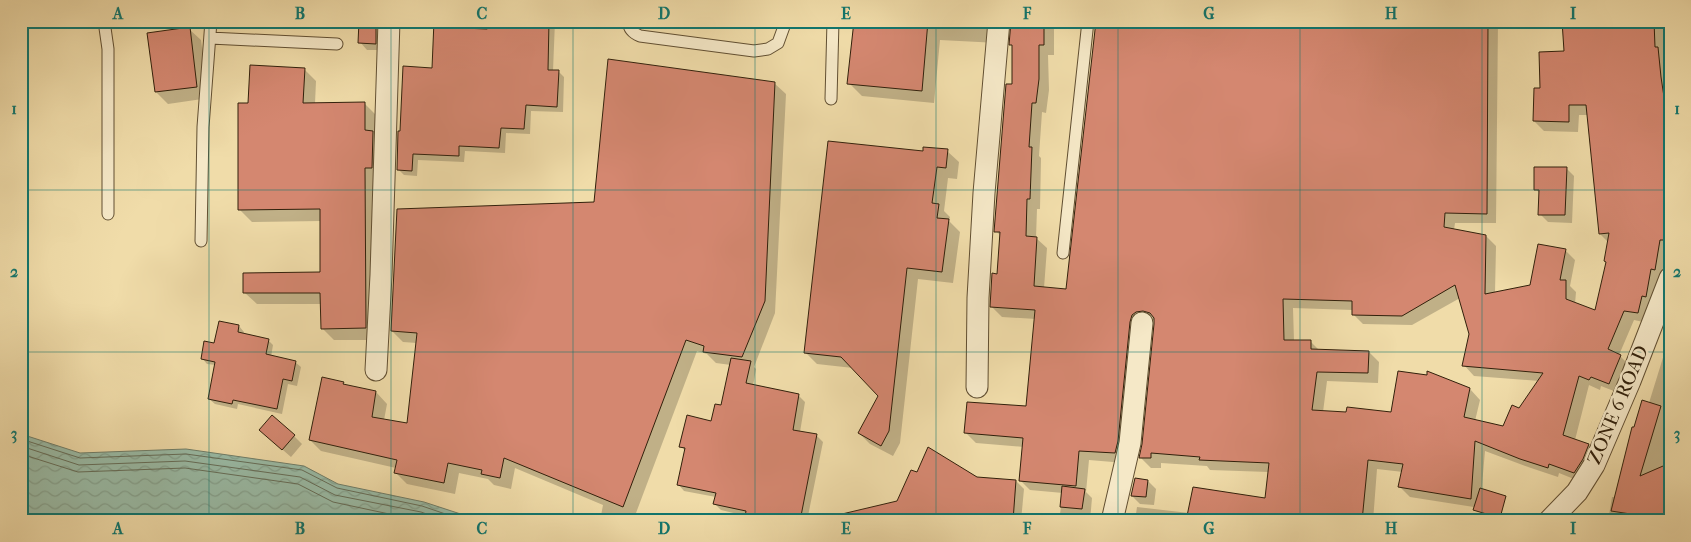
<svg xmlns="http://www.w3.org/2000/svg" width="1691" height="542" font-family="'IM FELL French Canon',serif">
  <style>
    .water { fill: url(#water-waves); stroke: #707e69 }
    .shadow { fill: #0003; fill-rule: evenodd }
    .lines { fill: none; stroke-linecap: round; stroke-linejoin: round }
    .shore { stroke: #666e59; stroke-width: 1 }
    .building { fill: #d48770; stroke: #31200b; fill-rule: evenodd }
    .service-casing { stroke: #614f32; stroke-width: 13 }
    .minor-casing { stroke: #614f32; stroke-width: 23 }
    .service { stroke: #f5e8c7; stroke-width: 11 }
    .minor { stroke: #f5e8c7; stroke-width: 21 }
    .grid { fill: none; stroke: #0f766e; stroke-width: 1; stroke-opacity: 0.55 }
    .labels { text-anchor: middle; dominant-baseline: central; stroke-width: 5; stroke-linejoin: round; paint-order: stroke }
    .street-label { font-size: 19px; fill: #31200b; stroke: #f5e8c7 }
    .neatline { fill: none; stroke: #0f766e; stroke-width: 2 }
    .grid-label { font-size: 16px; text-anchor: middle; font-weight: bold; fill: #0f766e }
  </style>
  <defs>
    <pattern id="water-waves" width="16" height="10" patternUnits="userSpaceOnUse" patternTransform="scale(1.25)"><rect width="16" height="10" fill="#9abca7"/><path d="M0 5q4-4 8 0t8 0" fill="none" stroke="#85a18e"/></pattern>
  </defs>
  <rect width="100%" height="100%" fill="#f0dca9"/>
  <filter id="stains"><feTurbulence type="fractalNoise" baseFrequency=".004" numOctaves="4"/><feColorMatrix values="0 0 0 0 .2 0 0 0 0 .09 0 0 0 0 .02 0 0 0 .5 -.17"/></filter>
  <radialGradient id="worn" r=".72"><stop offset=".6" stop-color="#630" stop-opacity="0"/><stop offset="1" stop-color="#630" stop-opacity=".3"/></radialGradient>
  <path class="water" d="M21,434L80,453L186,449L304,466L338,484L424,502L482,521H21Z"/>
  <path class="shadow" d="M361,21H387L383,50H367L360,42Z
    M437,21H491V28L500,21H555L553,71H558L564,77L563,112L531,111L530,134L506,133L505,153L465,151L464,162L418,160L417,176L404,175L398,169L432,73Z
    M855,21H995L998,43L940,40L934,103L862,96L849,83Z
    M1012,21H1054V55H1048L1049,90L1046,113L1042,112L1039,156L1041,158L1040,209H1037L1036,238L1047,248L1044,288L1068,290L1097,21H1498L1496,223H1455L1454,230L1486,236L1496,246L1495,294L1531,286L1565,250L1575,260L1570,286L1576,292L1575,304L1596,312L1607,263L1608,242L1600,234L1588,115H1579L1578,132L1544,131L1534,121L1541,89L1565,52L1564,23L1554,24L1552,21H1663L1667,87L1670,89V253L1665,279L1648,323L1634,320L1619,355L1630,366L1619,393L1601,386L1600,390L1589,385L1575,440L1589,445L1599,455L1584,483L1559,473L1558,477L1531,468L1485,451L1480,508L1410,497L1400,487L1403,472L1377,469L1373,521H1135L1137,507L1189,513L1266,499L1269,472L1210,470L1207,466L1161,463V468H1151L1141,458L1155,321L1154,320L1147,322L1125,463L1089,460L1086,492L1092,498L1090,521H1059L1063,493L1030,490L1020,480L1024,447L976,443L966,433L1027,408L1036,319L1002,317L992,307L998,275L1001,236L996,231L1014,85V47L1011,44ZM1460,298L1470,334L1464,365L1474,376L1539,381L1520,409L1504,427L1475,421L1480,400L1470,389L1392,413L1323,412L1327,381L1378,383L1379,362L1369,352L1320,351L1310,341H1294L1293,308L1353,310V314L1363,324L1412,325Z
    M189,29L201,40L209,98L168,104L156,92L148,34Z
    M304,69L316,81L315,104L364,103L376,115L377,340H334L322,328V304H257L245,293L322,273L321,221L252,222L240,210L249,104Z
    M774,83L786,94L775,313L754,367L756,369L753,386L798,395L805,402L800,432L816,435L823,442L807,521H750L746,516L721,510L715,504L716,497L684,491L678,484L685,451L681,446L712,423L722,407L731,365L716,363L707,354L697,351L633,521H600L603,505L515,468L511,489L494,485L488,479L459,473L455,494L407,484L395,472L396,468L321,451L310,440L343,383L347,386L376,392L387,404L384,420L408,425L417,343L403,342L392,331L595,203Z
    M947,151L959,162L957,179L948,178L944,211L950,217L949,221L960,232L953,283L918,279L900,443L893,456L870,444L859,433L879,396L853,368L817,364L806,353L924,152Z
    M1566,168L1574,176L1572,223L1548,222L1540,214V194L1536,189Z
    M21,208L29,216L26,261H21Z
    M239,326L244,332L243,335L268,340L273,345L271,357L295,362L301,367L297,386L288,384L282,414L238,404L237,409L215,404L209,399L216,365L207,364L202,358L215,345Z
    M1670,335V521H1608L1612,497H1616L1644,419Z
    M294,436L302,444L291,457L269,438Z
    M918,474L1016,481L1024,489L1021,521H859L898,502Z
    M1148,481L1156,489L1154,505L1140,504L1132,496Z"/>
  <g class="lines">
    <path class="shore" d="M21,439L80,458L186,454L302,470L337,488L422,506L466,521
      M21,446L79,465L185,461L300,477L335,495L421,512L446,521
      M21,454L78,472L185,468L298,484L333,502L422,521"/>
  </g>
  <path class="building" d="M359,21H376V44L358,43Z
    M434,21H463L462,28L487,29L498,21H549L548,70H559L557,107L526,105L524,129L501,128L499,148L459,146V156L413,154L412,171L397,170L398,131H400L403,66L432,68Z
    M854,21H928L922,91L847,84Z
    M1011,21H1044V45H1039V79L1036,103H1032L1029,147H1032L1030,199H1027L1026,236L1037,237L1034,286L1066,289L1096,21H1488L1487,214L1445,213L1444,227L1486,235L1485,294L1530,285L1538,244L1566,249L1560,280H1566V299L1595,310L1606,262L1604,261L1609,233L1599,234L1586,105H1569V122L1533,121L1534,88H1540L1539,52L1564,51L1562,21H1654L1655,47H1658L1661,77L1670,137V221L1665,220V240H1660L1655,270L1651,269L1646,297L1642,296L1638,313L1624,311L1608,349L1621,355L1609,384L1591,377L1589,380L1579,376L1563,435L1589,444L1583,459L1574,473L1549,464L1548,468L1520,459L1475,441L1471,499L1398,487L1403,464L1368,460L1362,521H1207L1187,516L1193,487L1265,498L1269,463L1199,460L1200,457L1151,453V458H1139L1142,444L1154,324V318L1150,313L1143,311L1136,312L1132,315L1130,322L1118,441L1115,453L1079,451L1076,486L1019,481L1023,438L964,433L967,402L1026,406L1035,310L990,307L992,273L997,274L1000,232H994L1006,84H1012V45H1009ZM1455,285L1469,334L1462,366L1543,373L1519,408L1512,405L1503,426L1464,417L1470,388L1427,371V375L1398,371L1391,412L1347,407L1346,412L1312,410L1317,372L1368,373L1369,351L1311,349V340H1284L1283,299L1352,301V315L1402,316Z
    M190,27L197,87L155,92L147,33Z
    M608,59L775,82L765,301L742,357L703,352L704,346L686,340L623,507L504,458L500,478L481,474L482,470L448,463L444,483L394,473L397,460L309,440L322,377L344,382L343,384L376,391L372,417L407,423L417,333L391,331L397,209L594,202Z
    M250,65L305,68L303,103L365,102V130L373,131L372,168H365L366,328L321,329L320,293H243V273L320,272V209L238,210V103H248Z
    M828,141L923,151V147L948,149L946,168L937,167L932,203L939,204L937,218L949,219L942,272L907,268L889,431L881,446L858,433L878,396L841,357L804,353Z
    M1534,167H1567L1565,215H1538L1539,190H1534Z
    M219,321L239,325L238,332L269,339L266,354L296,361L292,381L283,379L277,409L233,400L232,404L208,399L215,362L201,359L204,341L214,343Z
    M731,358L751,361L746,383L799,394L793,430L817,434L800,521H761L745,517L746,511L713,504L716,493L677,485L685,448L679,447L687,415L711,421L715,404L721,405Z
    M1642,400L1661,406L1640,476L1670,463V520L1611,511L1632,427H1634Z
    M272,415L295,435L282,450L259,430Z
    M928,447L977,477L1016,480L1013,521L961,518L960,521H843L842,514L897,501L911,470L917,472Z
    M1135,478L1148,480L1146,497L1131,496Z
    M1062,486L1085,489L1082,509L1060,507Z
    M1480,488L1506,496L1500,518L1473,510Z"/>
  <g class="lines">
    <defs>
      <path id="service" d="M104,21L108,49V214
        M629,21C628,29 633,33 640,36L754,51L768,49L778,43L786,21
        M210,38L337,44
        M831,99L833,21
        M201,241L203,127L211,21
        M1063,253L1088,21"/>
      <path id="minor" d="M376,370L381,275L389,21
        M977,387L978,298L984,193L999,21
        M1112,521L1130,443L1142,323
        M1549,521L1577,492L1594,465L1630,381L1670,278"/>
    </defs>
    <use href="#service" class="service-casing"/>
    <use href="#minor" class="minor-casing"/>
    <use href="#service" class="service"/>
    <use href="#minor" class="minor"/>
  </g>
  <path class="grid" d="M209,21V521M391,21V521M573,21V521M755,21V521M936,21V521M1118,21V521M1300,21V521M1482,21V521M21,190H1670M21,352H1670"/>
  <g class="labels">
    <g class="street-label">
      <text transform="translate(1618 405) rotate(-67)">ZONE 6 ROAD</text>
    </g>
  </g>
  <rect width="1691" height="542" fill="none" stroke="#f0dca9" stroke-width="55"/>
  <rect x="28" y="28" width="1636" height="486" class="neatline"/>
  <g class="grid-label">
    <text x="118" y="19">A</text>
    <text x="300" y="19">B</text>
    <text x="482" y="19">C</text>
    <text x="664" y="19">D</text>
    <text x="846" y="19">E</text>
    <text x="1027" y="19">F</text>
    <text x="1209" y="19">G</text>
    <text x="1391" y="19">H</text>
    <text x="1573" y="19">I</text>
    <text x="14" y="114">1</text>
    <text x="1677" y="114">1</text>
    <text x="14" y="277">2</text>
    <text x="1677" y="277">2</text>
    <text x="14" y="439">3</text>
    <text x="1677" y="439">3</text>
    <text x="118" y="534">A</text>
    <text x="300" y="534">B</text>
    <text x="482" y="534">C</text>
    <text x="664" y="534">D</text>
    <text x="846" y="534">E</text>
    <text x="1027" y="534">F</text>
    <text x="1209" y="534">G</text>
    <text x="1391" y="534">H</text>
    <text x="1573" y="534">I</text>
  </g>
  <rect width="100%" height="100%" filter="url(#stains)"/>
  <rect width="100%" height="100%" fill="url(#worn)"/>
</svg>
